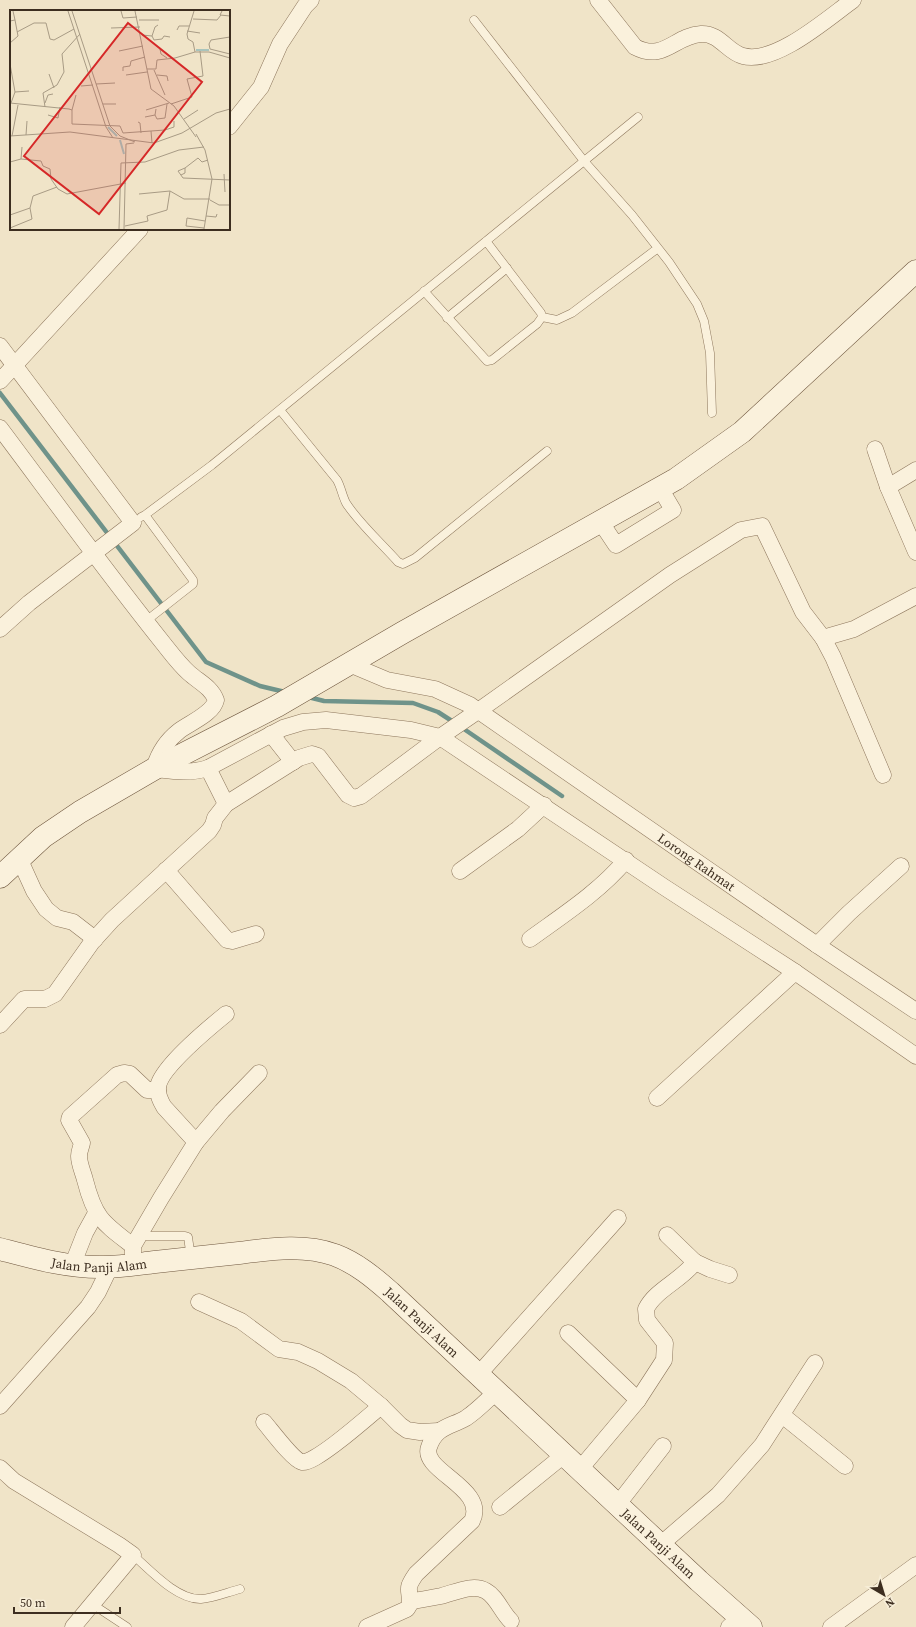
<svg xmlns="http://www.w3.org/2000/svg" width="916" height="1627" font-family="'Source Serif 4',serif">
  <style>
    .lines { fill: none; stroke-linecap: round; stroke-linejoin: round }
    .stream { stroke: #6f938a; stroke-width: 4.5 }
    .lane-casing { stroke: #8d765c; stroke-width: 9 }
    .street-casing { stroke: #8d765c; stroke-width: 17 }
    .secondary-casing { stroke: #6f573f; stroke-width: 23 }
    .lane { stroke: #faf1dc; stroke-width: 8 }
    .street { stroke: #faf1dc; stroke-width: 16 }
    .secondary { stroke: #faf1dc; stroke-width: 22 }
    .labels { text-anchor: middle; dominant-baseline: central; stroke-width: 3; stroke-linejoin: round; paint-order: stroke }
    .street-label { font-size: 13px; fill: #3d2e20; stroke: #f7eed8 }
    .inset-river { fill: none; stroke: #a9c4bc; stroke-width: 2 }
    .inset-road { fill: none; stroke: #a89b85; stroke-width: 1 }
    .view { fill: #d62828; fill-opacity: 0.15; stroke: #d62828; stroke-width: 2 }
    .inset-edge { fill: none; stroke: #3d2e20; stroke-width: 2 }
  </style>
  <rect width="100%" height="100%" fill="#f0e4c8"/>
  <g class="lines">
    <path class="stream" d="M0,393L206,662L260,686L285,692
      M308,697L324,701L413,703L438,712L455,723
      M461,727L562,796"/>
    <defs>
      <path id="lane" d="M474,20L584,161L632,215L669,262L697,304L704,321L710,353L712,413
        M424,291L487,361L492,360L537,324L542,317L541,313L486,241
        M542,317L557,320L572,313L658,248
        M447,318L507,268
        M280,410L337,480C341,487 342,495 346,503C358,522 383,545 398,562L403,564L415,558L547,451
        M145,515L212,465L638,117
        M141,517L145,515L193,580V584L146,621
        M139,1236H185L188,1237L191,1258
        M133,1555C150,1570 177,1600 201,1599C214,1598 228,1592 240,1589
        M92,1604L127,1627"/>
      <g id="street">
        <path d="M598,0L635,47C664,62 674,36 701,34C720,33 727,52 743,56C775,65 828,18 853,0"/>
        <path d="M229,127L261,87L280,44L305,6L311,0"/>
        <path d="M0,346L133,523L29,603L0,629"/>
        <path d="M0,381L140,229"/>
        <path d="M0,428C54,500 107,573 163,643C171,653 179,664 189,673C199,682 211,687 216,700C213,714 189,723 179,731C165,742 158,754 154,769C172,771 189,774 208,768L283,728L303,722L326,720L411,730L440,737L664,887L795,972L916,1056"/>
        <path d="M875,449L888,487"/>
        <path d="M916,470L888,487L916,552"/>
        <path d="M600,521L616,545L673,510L660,488"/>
        <path d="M823,638L833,657L883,775"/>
        <path id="s1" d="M349,664L387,680L435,689L470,705L817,945L916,1011"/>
        <path d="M271,734L293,762"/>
        <path d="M208,768L226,804"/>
        <path d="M19,858L34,891L46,909L57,918L73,922L95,939"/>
        <path d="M166,870L227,940L232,941L256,934"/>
        <path d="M460,871L518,829L544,805"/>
        <path d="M530,939C563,915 599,892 626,860"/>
        <path d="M817,945L849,913L901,866"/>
        <path d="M0,1025L24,999H45L55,994L92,942L112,920L209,831L213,825L215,818L226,804L299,758L312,754L318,756L348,795L354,798L361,796L440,737L478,711L670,575L741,530L762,526L803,612L823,638L854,629L916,596"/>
        <path d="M657,1098L795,972"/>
        <path d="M196,1142L164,1107C161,1102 157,1094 158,1087C160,1068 210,1027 226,1014"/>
        <path d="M133,1246C103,1223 95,1219 85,1180C83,1172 79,1164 79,1156C79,1151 81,1148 82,1143L69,1120L70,1117L117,1075L124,1073L130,1074L147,1090H158"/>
        <path d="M133,1255V1246L161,1198L196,1142L222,1111L259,1073"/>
        <path d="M695,1262L710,1269L729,1275"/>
        <path d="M72,1266L85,1233L96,1213"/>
        <path d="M199,1302L241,1321L279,1349L298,1352L318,1361L351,1381L381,1406L400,1425L407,1430L420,1432L439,1431"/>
        <path d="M568,1333L638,1400"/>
        <path d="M478,1375L618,1218"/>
        <path d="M0,1406L88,1307L98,1292L110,1267"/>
        <path d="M782,1415L845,1466"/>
        <path d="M264,1422C271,1430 293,1460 302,1462C314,1465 369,1416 381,1406"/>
        <path d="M0,1468L14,1481L119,1545L133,1555L73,1627"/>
        <path d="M580,1469L638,1400L664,1360L665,1343L647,1320L646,1309C655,1290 682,1280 695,1262L667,1235"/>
        <path d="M618,1504L663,1446"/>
        <path d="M500,1507L564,1455"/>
        <path d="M660,1545L718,1495L762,1445L815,1363"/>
        <path d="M411,1601C421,1600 431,1598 441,1596C454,1593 473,1583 486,1591C497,1597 502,1613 511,1621"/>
        <path d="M367,1627L407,1609L410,1604C410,1587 405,1590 416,1574L472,1521C488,1488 420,1471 429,1447C436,1426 451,1427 466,1418C478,1410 487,1400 497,1391"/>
        <path d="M729,1627L741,1618"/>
        <path d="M831,1627L916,1565"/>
      </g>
      <g id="secondary">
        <path d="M0,877L43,837L80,812L154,769L277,706L402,633L676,479L742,432L916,271"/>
        <path id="s2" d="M0,1249C34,1258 68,1268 104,1267C121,1267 138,1264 155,1262C183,1259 211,1256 239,1253C271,1249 304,1244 335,1255C356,1263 373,1277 390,1292L699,1581L751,1627"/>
      </g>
    </defs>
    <use href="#lane" class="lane-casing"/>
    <use href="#street" class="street-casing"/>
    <use href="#secondary" class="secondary-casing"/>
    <use href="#lane" class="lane"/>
    <use href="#street" class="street"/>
    <use href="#secondary" class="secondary"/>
  </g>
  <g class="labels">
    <g class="street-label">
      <text stroke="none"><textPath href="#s1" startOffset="404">Lorong Rahmat</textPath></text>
      <text stroke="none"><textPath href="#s2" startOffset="101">Jalan Panji Alam</textPath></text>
      <text stroke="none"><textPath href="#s2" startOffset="449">Jalan Panji Alam</textPath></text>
      <text stroke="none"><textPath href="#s2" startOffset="773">Jalan Panji Alam</textPath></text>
    </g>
  </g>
  <g transform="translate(10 10)">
    <rect width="220" height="220" fill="#f0e4c8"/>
    <path class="inset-river" d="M186,40H199M98,117L107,126M110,130L114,144"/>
    <path class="inset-road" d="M58,1L96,117L103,128M62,1L100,116L110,126L125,132M111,1L113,8L127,7M125,1L141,79L164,96L186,127M184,1L177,24L178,29L183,32L185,42M212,1L210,5L220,6M183,9L207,10L211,5M129,10H149M0,11L5,10L3,1M101,18L130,17M167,20L169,16H179M177,21L190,23M7,22L24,13H36L40,29L44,30L64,19M132,25L142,26L144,30L152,29L154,26L160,27M142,26L145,17L148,15M220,27L201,30L199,34L200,39L220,44M0,33L8,26L5,10M150,39L151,44L157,48M109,41L133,36M0,54L5,82L1,93M137,59H146L147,50L165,48L185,42H199L220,48M144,60L155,85M113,61V57L120,56L121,51L135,47M39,64L44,78M116,65L137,62M147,65L157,66L158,71M86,74L105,73M71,76L83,75M5,82L19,81M0,93L59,99L62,100V114L110,116L113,123L155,120L164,117V111M35,93L38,85L43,84M93,94H106M161,94L182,87L177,69L193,66L190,41M35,97L33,83L47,75L54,62L52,44L70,24M62,100L66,85M136,100L159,93M38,105L48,108L50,97M145,105L147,109L155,108L157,94M135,107L145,105L146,99M174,109L188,100M128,112L130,113L131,123M141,121L142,133M186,124L195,140L202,169L194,219M16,125L17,111M0,126L60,122L144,133L172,123L206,103L220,99M2,126L8,95M11,149L12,137M0,152L11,149L31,151L33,156L40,159L41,169L48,179L57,184L116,173M175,158L168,161L173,168L220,170M214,164L215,182M171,165L175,163V158L188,148L192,152L198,150M129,184L160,181M200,190L209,195H220M0,205L20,198M196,206L206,207L207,204M115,216L138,211L137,206L157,200L160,181L174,189H200M0,218L22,209L20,198L23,186L47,177M194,218L176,216L177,208L195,211M109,219L111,153L135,152L169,140L194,137M114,219L116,134L124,133"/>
    <path class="view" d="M118,13L192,72L89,204L14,146Z"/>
    <rect width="220" height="220" class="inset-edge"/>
  </g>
  <g transform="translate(884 1595) rotate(142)" stroke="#f7eed8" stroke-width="3" paint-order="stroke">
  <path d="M0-3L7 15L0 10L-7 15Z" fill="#3d2e20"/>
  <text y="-6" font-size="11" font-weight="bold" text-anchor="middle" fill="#3d2e20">N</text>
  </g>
  <path d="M14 1607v6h106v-6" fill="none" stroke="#3d2e20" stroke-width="2"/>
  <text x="20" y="1607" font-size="12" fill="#3d2e20" stroke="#f7eed8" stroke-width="3" paint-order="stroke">50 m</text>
</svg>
